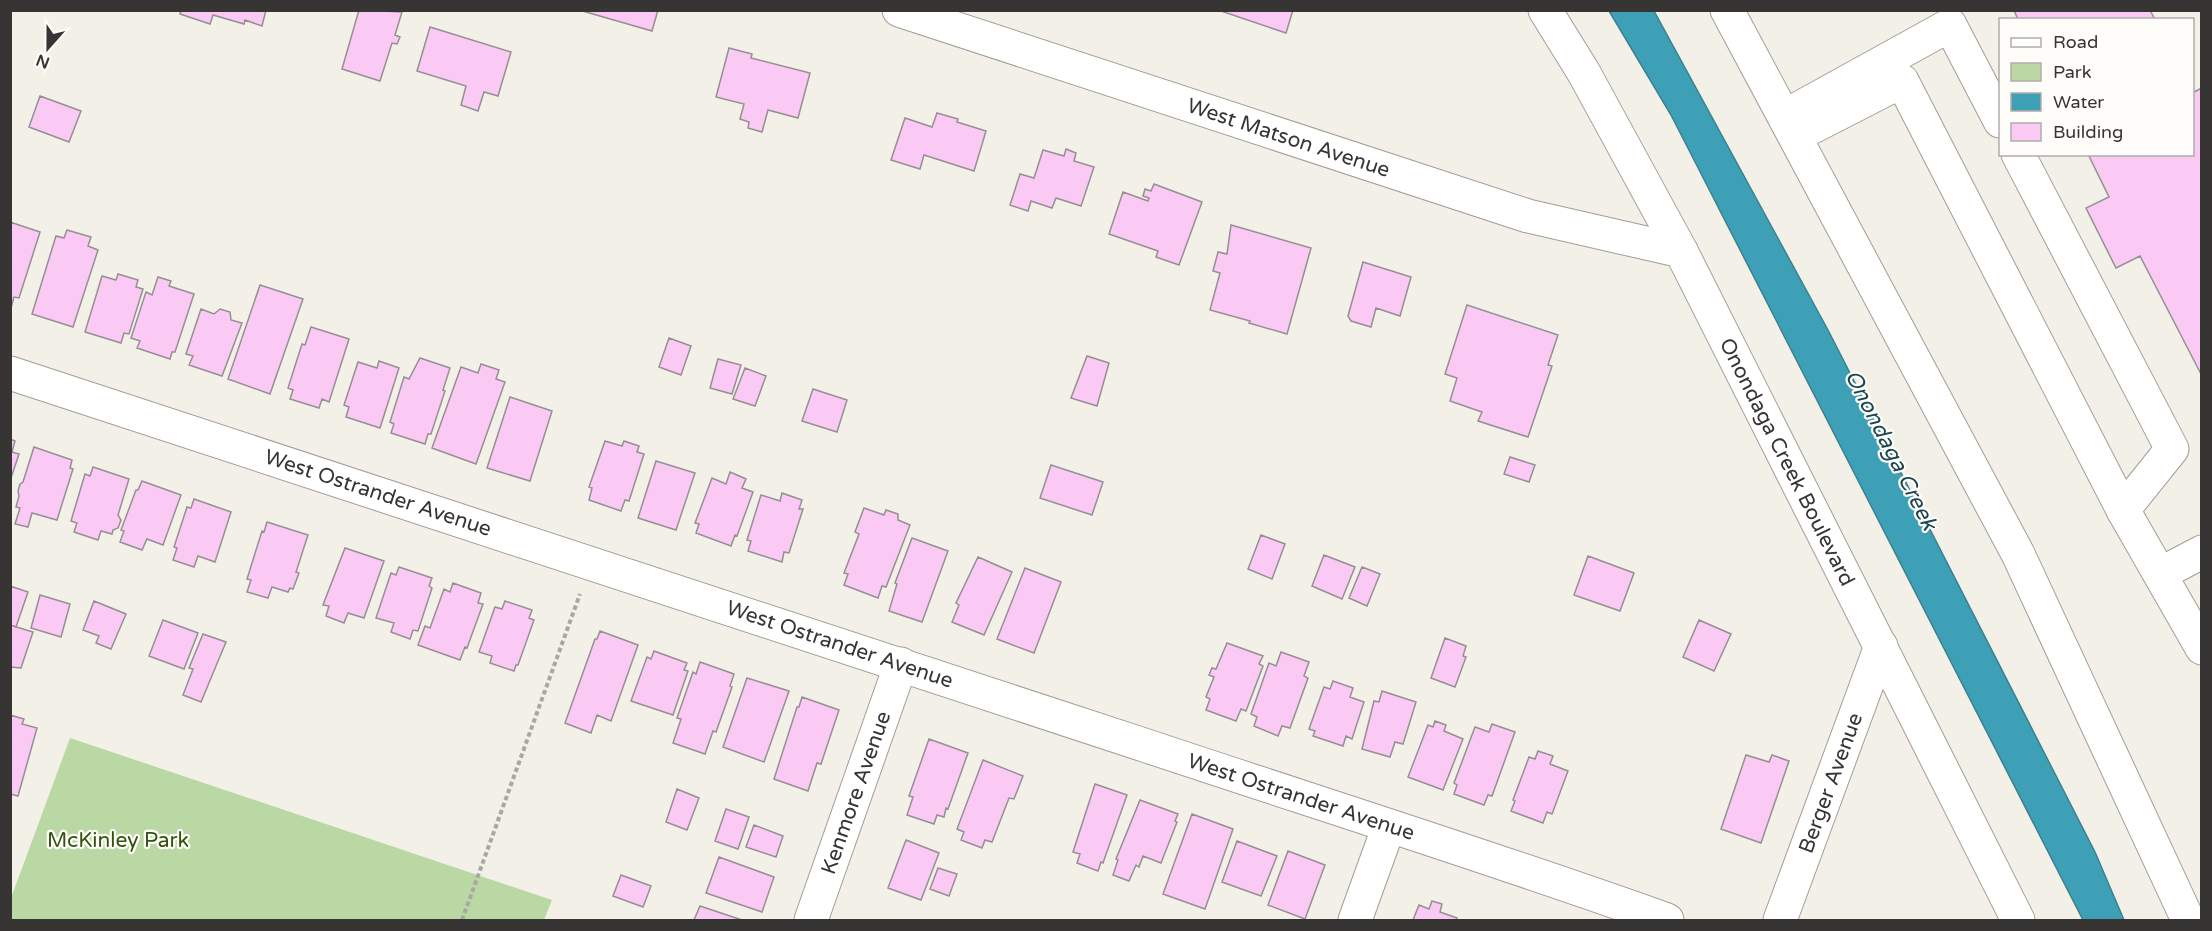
<svg xmlns="http://www.w3.org/2000/svg" width="2212" height="931" font-family="'Varela Round',sans-serif">
	<style>
		.green { fill: #bad8a3 }
		.water { fill: #3ea0b7; stroke: #3c808f; stroke-width: 1.5 }
		.building { fill: #fbcaf4; stroke: #958f94; stroke-width: 1.5 }
		.lines { fill: none; stroke-linecap: round; stroke-linejoin: round }
		.minor-casing { stroke: #a29e97; stroke-width: 35 }
		.path { stroke: #aaa7a2; stroke-width: 4; stroke-dasharray: 4.5 3; stroke-linecap: butt }
		.minor { stroke: #fff; stroke-width: 33 }
		.labels { text-anchor: middle; dominant-baseline: central; stroke-width: 4.5; stroke-linejoin: round; paint-order: stroke }
		.street-label { font-size: 21px; fill: #373533; stroke: #fffdfa }
		.park-label { font-size: 21px; fill: #33520e; stroke: #fffdfa }
		.water-label { font-size: 22px; font-style: italic; fill: #1b4650; stroke: #fffdfa }
	</style>
	<rect width="100%" height="100%" fill="#f3f0e8"/>
	<path class="green" d="M70,738L552,900L544,920H11V898Z"/>
	<path class="water" d="M1609,11H1654L1828,330L2095,852L2124,920H2083L1671,115Z"/>
	<path class="building" d="M181,10H266L262,26L245,20L244,24L213,15L210,24L180,14Z
		M359,10L402,12L395,35L400,37L397,44L392,43L380,81L342,69Z
		M579,10H658L652,31Z
		M1218,10H1293L1286,33Z
		M2014,10H2150L2155,20H2018Z
		M430,27L511,52L498,96L484,92L478,111L461,105L466,86L417,71Z
		M729,48L752,54L751,58L810,73L798,118L768,110L762,132L748,128L749,122L740,119L744,104L716,97Z
		M2202,88V376L2140,256L2116,268L2086,208L2109,197L2088,154H2192V93Z
		M40,96L81,111L69,142L29,127Z
		M937,113L958,119L957,122L986,131L974,171L924,155L920,169L891,160L905,118L932,127Z
		M1066,149L1076,153L1074,161L1094,167L1081,206L1056,198L1052,208L1031,201L1028,211L1010,205L1020,174L1034,178L1043,150L1064,156Z
		M1154,184L1202,202L1179,265L1156,257L1158,251L1109,234L1123,192L1148,201L1149,198L1143,196L1145,189L1151,191Z
		M10,222L40,232L19,298L14,297L11,308Z
		M1231,225L1311,248L1287,334L1249,323L1250,321L1210,310L1220,273L1213,271L1218,252L1227,254Z
		M67,230L91,237L88,246L98,250L73,327L32,314L56,236L64,238Z
		M1363,262L1411,277L1400,316L1376,308L1371,327L1351,321L1348,316Z
		M118,274L138,280L136,287L143,289L129,334L124,333L121,343L85,332L102,276L116,280Z
		M158,277L171,281L169,286L194,294L175,352H172L170,359L137,348L140,341L131,338L146,292L152,295Z
		M260,285L303,299L270,394L228,379Z
		M1467,305L1558,335L1548,365L1552,366L1528,437L1478,421L1482,412L1450,401L1457,378L1445,374Z
		M201,309L214,314L220,309L230,312L231,320L242,323L222,376L189,365L193,356L186,354Z
		M311,327L349,339L329,402L322,399L319,408L290,399L293,390L288,388L302,344L305,345Z
		M669,338L691,346L681,375L659,367Z
		M1087,356L1109,363L1097,406L1071,398Z
		M420,358L450,368L443,390L445,391L431,434H428L425,444L391,433L394,424L390,422L404,377L409,379Z
		M718,359L741,365L732,394L710,388Z
		M379,361L399,368L380,428L346,417L349,407L344,405L358,362L377,368Z
		M481,364L499,370L496,379L505,382L476,464L432,448L461,367L478,373Z
		M745,368L766,376L755,406L733,399Z
		M813,389L847,400L837,432L802,421Z
		M510,397L552,411L530,481L487,468Z
		M10,439L15,441L12,452L19,454L10,481Z
		M605,441L622,446L624,441L639,446L637,452L644,454L629,501L625,500L621,511L589,500L592,488L589,487Z
		M34,447L72,460L70,468L73,469L57,520L32,513L28,527L15,524L20,508L16,507L19,496L18,491L20,484L23,482Z
		M1510,457L1535,465L1529,482L1504,474Z
		M656,461L695,473L676,530L638,518Z
		M1051,465L1103,482L1092,515L1040,498Z
		M93,467L129,479L118,515L121,520L118,528L113,530L112,534L101,531L98,540L74,532L77,523L71,521L85,474L90,476Z
		M730,472L746,479L742,488L753,492L737,536L735,535L731,546L696,533L699,524L695,523L712,478L726,484Z
		M142,481L181,495L163,545L147,539L142,550L120,542L124,531L121,530L136,490H138Z
		M782,493L802,500L799,509H803L789,553L784,552L782,562L748,551L751,541L747,540L761,495L780,501Z
		M194,499L231,512L215,562L198,556L194,567L173,560L177,548L174,547L187,507L191,508Z
		M864,508L884,515L886,510L898,514V520L910,525L886,587L882,586L878,598L844,585L848,574L844,573L859,534L855,532Z
		M267,522L308,535L296,572L299,573L293,589L290,588L288,592L272,587L268,598L247,592L251,580L247,579L262,531L264,532Z
		M1261,535L1285,544L1272,579L1248,569Z
		M912,538L948,551L922,622L889,611L897,584L895,583Z
		M345,548L384,561L364,618L348,613L344,623L326,616L329,606L323,605Z
		M1324,555L1355,567L1342,599L1312,586Z
		M1588,556L1634,573L1620,611L1574,595Z
		M978,557L1012,572L984,635L952,622L959,605L956,603Z
		M399,567L432,578L429,586L432,588L418,631L413,630L410,639L391,632L394,623L376,618L391,573L396,575Z
		M1362,567L1380,574L1367,606L1349,598Z
		M1025,568L1061,582L1034,653L997,639Z
		M453,583L481,593L478,603L483,604L467,648L465,647L460,660L418,645L425,626L430,628L444,589L450,592Z
		M10,586L28,592L16,627L10,625Z
		M40,595L70,604L61,637L31,628Z
		M94,601L126,614L111,649L96,643L99,636L83,630Z
		M505,601L532,610L529,618L534,620L518,665H516L514,671L490,663L492,656L479,652L495,607L502,609Z
		M163,620L198,633L184,669L149,656Z
		M1699,620L1731,634L1714,671L1683,657Z
		M10,625L33,632L21,668L10,667Z
		M600,631L638,645L611,721L597,715L591,733L565,723L595,639H597Z
		M203,634L226,642L201,702L183,695L193,669L189,668Z
		M1445,638L1466,646L1463,656L1466,657L1455,687L1431,678Z
		M1227,643L1263,656L1259,664L1263,666L1246,711L1241,709L1236,721L1206,710L1210,699L1206,697L1214,677L1209,675L1212,668L1216,669Z
		M654,651L687,663L684,670L688,671L673,715L631,701L647,657L651,659Z
		M1281,652L1309,662L1304,676L1308,678L1290,728L1282,726L1278,736L1254,726L1257,717L1251,714L1269,663L1276,666Z
		M700,662L734,674L730,686L732,687L716,732L713,731L705,754L673,743L681,719L677,718L693,672L696,674Z
		M747,678L789,691L764,762L723,747Z
		M1333,681L1353,688L1350,697L1364,702L1352,739L1346,736L1343,746L1313,736L1315,731L1309,729L1324,687L1330,689Z
		M1382,691L1416,702L1403,744L1395,742L1390,757L1362,749L1374,701L1379,702Z
		M802,697L839,710L821,764L817,763L808,791L774,779L797,707H799Z
		M10,715L24,719L22,724L37,728L18,796L10,794Z
		M1435,721L1446,725L1444,731L1463,739L1443,790L1408,777L1428,725L1433,727Z
		M1492,724L1515,732L1492,796L1488,795L1484,805L1454,794L1457,785L1454,783L1475,727L1489,732Z
		M929,739L968,753L948,809L946,808L944,817L937,815L934,824L907,815L913,797L909,796Z
		M1538,751L1553,756L1550,764L1568,771L1552,814L1547,812L1543,823L1511,811L1515,801L1513,800L1529,757L1535,759Z
		M1746,755L1769,762L1772,755L1789,761L1761,843L1721,829Z
		M983,760L1023,776L1014,799L1009,798L992,842L985,840L982,848L961,840L964,832L957,829Z
		M1095,784L1127,795L1103,863L1101,862L1098,871L1077,863L1080,854L1073,852Z
		M677,789L699,798L687,830L666,822Z
		M1140,800L1178,814L1175,821L1177,822L1161,863L1143,856L1139,867L1136,865L1129,881L1113,875L1118,860L1116,859Z
		M726,809L749,817L738,849L715,841Z
		M1192,814L1233,829L1205,909L1163,894Z
		M754,825L783,836L776,857L746,847Z
		M906,840L939,853L921,900L888,888Z
		M1237,841L1277,856L1261,896L1222,882Z
		M1288,851L1325,865L1305,919L1268,905Z
		M719,857L774,877L762,912L706,893Z
		M938,868L957,874L949,896L930,889Z
		M621,875L651,886L643,907L613,896Z
		M1432,901L1442,904L1440,912L1457,918L1456,920H1413L1419,905L1429,909Z
		M700,906L742,920H694Z"/>
	<g class="lines">
		<g class="minor-casing">
			<g id="minor">
				<path id="s1" d="M899,10L1528,216L1681,251"/>
				<path id="s2" d="M1545,10L1584,73L1681,251L2018,920"/>
				<path d="M1727,10L2018,554L2188,920"/>
				<path d="M1785,116L1950,25L2000,121"/>
				<path d="M1795,136L1902,81L2123,510L2202,648"/>
				<path d="M2018,154L2172,449L2123,510"/>
				<path id="s3" d="M10,373C389,496 767,619 1144,745C1318,803 1494,858 1667,920"/>
				<path d="M2160,574L2202,552"/>
				<path id="s4" d="M811,920L901,664"/>
				<path d="M1355,920L1389,826"/>
				<path id="s5" d="M1780,920L1881,646"/>
			</g>
		</g>
		<path class="path" d="M462,920L580,594"/>
		<use href="#minor" class="minor"/>
	</g>
	<g class="labels">
		<g class="street-label">
			<text stroke="none"><textPath href="#s1" startOffset="410">West Matson Avenue</textPath></text>
			<text stroke="none"><textPath href="#s2" startOffset="513">Onondaga Creek Boulevard</textPath></text>
			<text stroke="none"><textPath href="#s3" startOffset="387">West Ostrander Avenue</textPath></text>
			<text stroke="none"><textPath href="#s3" startOffset="873">West Ostrander Avenue</textPath></text>
			<text stroke="none"><textPath href="#s5" startOffset="146">Berger Avenue</textPath></text>
			<text stroke="none"><textPath href="#s4" startOffset="135">Kenmore Avenue</textPath></text>
			<text stroke="none"><textPath href="#s3" startOffset="1359">West Ostrander Avenue</textPath></text>
		</g>
		<g class="park-label">
			<text x="118" y="840">McKinley Park</text>
		</g>
		<g class="water-label">
			<text transform="translate(1891 450) rotate(63)">Onondaga Creek</text>
		</g>
	</g>
	<rect width="2212" height="931" fill="none" stroke="#373533" stroke-width="24"/>
	<rect x="1999" y="18" width="195" height="138" fill="#fffdfa" stroke="#afadaa" stroke-width="1.5"/>
	<rect x="2011" y="38" width="30" height="9" fill="#ffffff" stroke="#afadaa" stroke-width="1.5"/>
	<text x="2053" y="48" font-size="18" fill="#373533">Road</text>
	<rect x="2011" y="63" width="30" height="18" fill="#bad8a3" stroke="#afadaa" stroke-width="1.5"/>
	<text x="2053" y="78" font-size="18" fill="#373533">Park</text>
	<rect x="2011" y="93" width="30" height="18" fill="#3ea0b7" stroke="#afadaa" stroke-width="1.5"/>
	<text x="2053" y="108" font-size="18" fill="#373533">Water</text>
	<rect x="2011" y="123" width="30" height="18" fill="#fbcaf4" stroke="#afadaa" stroke-width="1.5"/>
	<text x="2053" y="138" font-size="18" fill="#373533">Building</text>
	<g transform="translate(48 48) rotate(201)" stroke="#fffdfa" stroke-width="4.5" paint-order="stroke">
	<path d="M0-4.5L10 22L0 15L-10 22Z" fill="#373533"/>
	<text y="-9" font-size="16" font-weight="bold" text-anchor="middle" fill="#373533">N</text>
	</g>
</svg>
